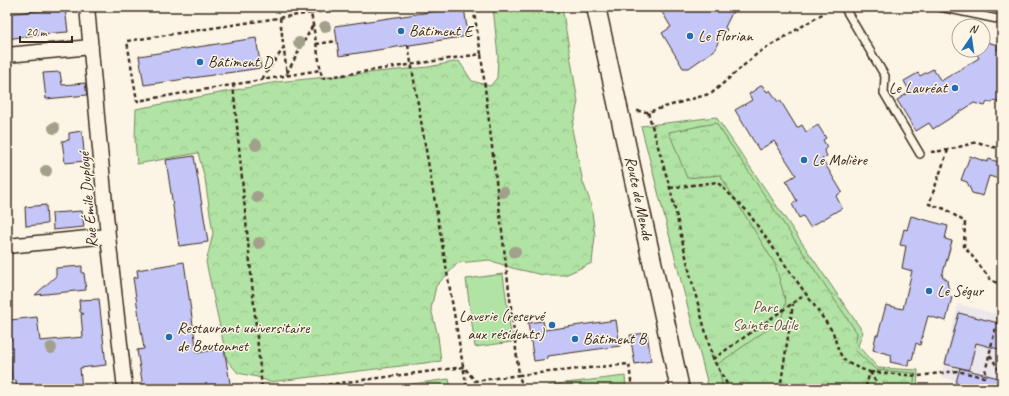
<svg xmlns="http://www.w3.org/2000/svg" width="1009" height="396" font-family="Caveat,sans-serif">
	<style>
		.built { fill: #ece7eb }
		.grass { fill: url(#grass-tufts); stroke: #768661 }
		.forest { fill: url(#forest-crowns); stroke: #768661 }
		.pitch { fill: #b1e3a4; stroke: #768661 }
		.building { fill: #c5c6f8; stroke: #3b2a1e }
		.lines { fill: none; stroke-linecap: round; stroke-linejoin: round }
		.service-casing { stroke: #3b2a1e; stroke-width: 10 }
		.minor-casing { stroke: #3b2a1e; stroke-width: 17 }
		.tertiary-casing { stroke: #3b2a1e; stroke-width: 21 }
		.path { stroke: #3b2a1e; stroke-width: 2.5; stroke-dasharray: 4 3; stroke-linecap: butt }
		.service { stroke: #fcf5e5; stroke-width: 7 }
		.minor { stroke: #fcf5e5; stroke-width: 14 }
		.tertiary { stroke: #fcf5e5; stroke-width: 18 }
		.tree { fill: #a29f8a }
		.poi-dot { fill: #1f6fb2; stroke: #fcf5e5; stroke-width: 1.5 }
		.labels { text-anchor: middle; dominant-baseline: central; stroke-width: 3; stroke-linejoin: round; paint-order: stroke }
		.poi-label { font-size: 16px; fill: #3b2a1e; stroke: #fcf5e5; text-anchor: start }
		.street-label { font-size: 16px; fill: #3b2a1e; stroke: #fcf5e5 }
		.park-label { font-size: 16px; fill: #585840; stroke: #fcf5e5 }
	</style>
	<defs>
		<pattern id="grass-tufts" width="24" height="20" patternUnits="userSpaceOnUse"><rect width="24" height="20" fill="#b1e3a4"/><path d="M3 7l-1-3M5 7V3M7 7l1-3M15 17l-1-3M17 17v-4M19 17l1-3" fill="none" stroke="#99c38d"/></pattern>
		<pattern id="forest-crowns" width="20" height="18" patternUnits="userSpaceOnUse"><rect width="20" height="18" fill="#b1e3a4"/><path d="M2 6a3 3 0 1 1 6 0M12 15a3 3 0 1 1 6 0" fill="none" stroke="#99c38d"/></pattern>
	</defs>
	<rect width="100%" height="100%" fill="#fcf5e5"/>
	<filter id="ink" filterUnits="userSpaceOnUse"><feTurbulence type="fractalNoise" baseFrequency=".025" numOctaves="2"/><feDisplacementMap in="SourceGraphic" scale="8" xChannelSelector="R" yChannelSelector="G"/><feConvolveMatrix kernelMatrix="1 2 1 2 8 2 1 2 1" color-interpolation-filters="sRGB"/></filter>
	<g filter="url(#ink)">
		<path class="built" d="M958,304L1002,315V389H987L941,377Z"/>
		<path class="grass" d="M716,117L863,332L858,346L878,368L918,370L917,389H709L641,126Z
			M625,376L626,389H549V385Z
			M449,379L451,389H375Z"/>
		<path class="forest" d="M493,7H562L578,102L572,129L583,182L591,204L595,236L592,263L565,275H543L512,268L489,260L458,263L436,286L431,309L438,336L441,361L270,382L257,377L238,373L227,360L206,262L213,234L205,179L198,153L137,164L135,139L136,109L277,82L428,67L459,61L472,81L490,86L497,78L498,57Z
			M716,123L857,333L855,350L876,370L915,373L913,389H723L718,364L781,320L786,302L775,264L720,175L687,178L669,132Z"/>
		<path class="pitch" d="M503,274L512,342L475,347L466,279Z"/>
		<path class="building" d="M464,7L468,36L339,56L335,26Z
			M659,7H735L725,27L727,30L720,34L716,49L689,68H683L662,33L671,27Z
			M65,8L68,32L41,34L7,39V14Z
			M256,38L261,68L144,85L139,56Z
			M987,42L998,45L997,50H1002V103L993,101L992,103L987,102L985,106L974,103L933,129L929,123L916,131L897,100L910,92L904,81L918,73L920,76L933,69L941,81L979,58L974,50H983V45Z
			M60,72L62,85L85,83L87,95L46,99L43,73Z
			M762,85L767,92L770,90L778,102L780,100L797,128L802,125L806,132L818,125L826,138L823,140L827,147L824,150L827,156L822,159L842,192L836,196L842,208L810,227L803,216L799,218L792,204L797,201L786,181L796,175L774,141L759,150L735,110L752,100L749,94Z
			M82,131L85,161L65,163L62,141L69,140V133Z
			M194,156L208,242L179,246L166,160Z
			M970,156L987,162L989,159L1002,163V180L989,176L983,196L972,193L967,182L961,180Z
			M46,205L47,224L26,226L25,207Z
			M82,211L84,227L53,230L52,213Z
			M911,216L948,226L945,239L952,241L942,276L947,280L948,287L950,289L949,296L952,297L946,321L928,316L920,345L916,343L912,360L909,359L908,366L890,362L892,355L873,350L876,335H878L886,305L903,309L912,271L902,268L906,246L900,245L904,229L907,230Z
			M184,262L197,353L224,348L231,389H150L149,386L143,387L137,350L144,349L133,278L138,277L137,270Z
			M82,266V273H84L86,290L35,295L56,276V268Z
			M99,299L106,365L80,368L82,389H17L16,380L12,381L9,341H11L10,320L37,317L40,341L83,337L81,314H84L80,312L79,300Z
			M959,313L1002,324V350L976,343L969,370L945,364Z
			M616,320L620,346L548,356V359L534,361L528,323L543,321L545,330Z
			M647,333L651,361L635,364L630,335Z
			M960,368L1002,379V389H954Z"/>
		<g class="lines">
			<g class="service-casing">
				<path id="service" d="M844,7L885,76L884,93L920,154
					M940,7L1002,20"/>
			</g>
			<g class="minor-casing">
				<path id="minor" d="M87,7L108,236L125,389
					M7,55L91,47
					M7,246L108,236"/>
			</g>
			<g class="tertiary-casing">
				<path id="tertiary" d="M596,7L680,389"/>
			</g>
			<path class="path" d="M357,7L311,13L322,78L481,54L473,7
				M311,13L127,41L137,101L320,70
				M280,18L287,75
				M316,44L337,41
				M408,45L467,389
				M287,73L313,25
				M262,79L283,49
				M233,84L262,389
				M637,111L648,112L712,93L758,53L824,13
				M648,112L670,188L691,278L713,359L730,389
				M948,150L929,204L945,209L965,222L964,246L991,280L997,283L1002,292
				M931,152L948,150L977,142L993,147L1000,148L1002,146
				M670,188L717,182L747,211L833,332C841,360 841,362 870,372L865,389
				M990,355L1002,375
				M713,359L806,294
				M870,372L918,376L957,371L984,377L1002,300
				M870,372L880,389
				M293,389L464,367L475,381L519,375L481,54
				M523,389L519,375L629,364L632,389
				M780,389L793,304"/>
			<use href="#service" class="service"/>
			<use href="#minor" class="minor"/>
			<use href="#tertiary" class="tertiary"/>
		</g>
		<g class="tree">
			<circle cx="325" cy="27" r="6"/>
			<circle cx="299" cy="43" r="6"/>
			<circle cx="54" cy="128" r="6"/>
			<circle cx="256" cy="145" r="6"/>
			<circle cx="46" cy="171" r="6"/>
			<circle cx="503" cy="192" r="6"/>
			<circle cx="257" cy="197" r="6"/>
			<circle cx="259" cy="243" r="6"/>
			<circle cx="515" cy="252" r="6"/>
			<circle cx="51" cy="348" r="6"/>
		</g>
	</g>
	<g class="poi-dot">
		<circle cx="401" cy="31" r="4"/>
		<circle cx="690" cy="36" r="4"/>
		<circle cx="200" cy="62" r="4"/>
		<circle cx="955" cy="88" r="4"/>
		<circle cx="804" cy="160" r="4"/>
		<circle cx="929" cy="291" r="4"/>
		<circle cx="552" cy="325" r="4"/>
		<circle cx="169" cy="337" r="4"/>
		<circle cx="575" cy="339" r="4"/>
	</g>
	<g class="labels">
		<g class="poi-label">
			<text x="409" y="31">Bâtiment E</text>
			<text x="698" y="36">Le Florian</text>
			<text x="208" y="62">Bâtiment D</text>
			<text x="947" y="88" text-anchor="end">Le Lauréat</text>
			<text x="812" y="160">Le Molière</text>
			<text x="937" y="291">Le Ségur</text>
			<text x="544" y="316" text-anchor="end">Laverie (reservé<tspan x="544" dy="18">aux résidents)</tspan></text>
			<text x="177" y="328">Restaurant universitaire<tspan x="177" dy="18">de Boutonnet</tspan></text>
			<text x="583" y="339">Bâtiment B</text>
		</g>
		<g class="street-label">
			<text transform="translate(639 198) rotate(78)">Route de Mende</text>
			<text transform="translate(88 200) rotate(-95)">Rue Émile Duployé</text>
		</g>
		<g class="park-label">
			<text x="765" y="307">Parc<tspan x="765" dy="18">Sainte-Odile</tspan></text>
		</g>
	</g>
	<rect width="1009" height="396" fill="none" stroke="#fcf5e5" stroke-width="24"/>
	<rect x="12" y="12" width="985" height="372" fill="none" stroke="#3b2a1e" stroke-width="1.5" filter="url(#ink)"/>
	<g transform="translate(971 38) rotate(13)"><circle r="19" fill="#fcf5e5" stroke="#afa495"/>
	<path d="M0-3L7 15L0 10L-7 15Z" fill="#1f6fb2"/>
	<text y="-6" font-size="11" font-weight="bold" text-anchor="middle" fill="#3b2a1e">N</text>
	</g>
	<path d="M20 36v6h52v-6" fill="none" stroke="#3b2a1e" stroke-width="2"/>
	<text x="26" y="36" font-size="12" fill="#3b2a1e" stroke="#fcf5e5" stroke-width="3" paint-order="stroke">20 m</text>
</svg>
